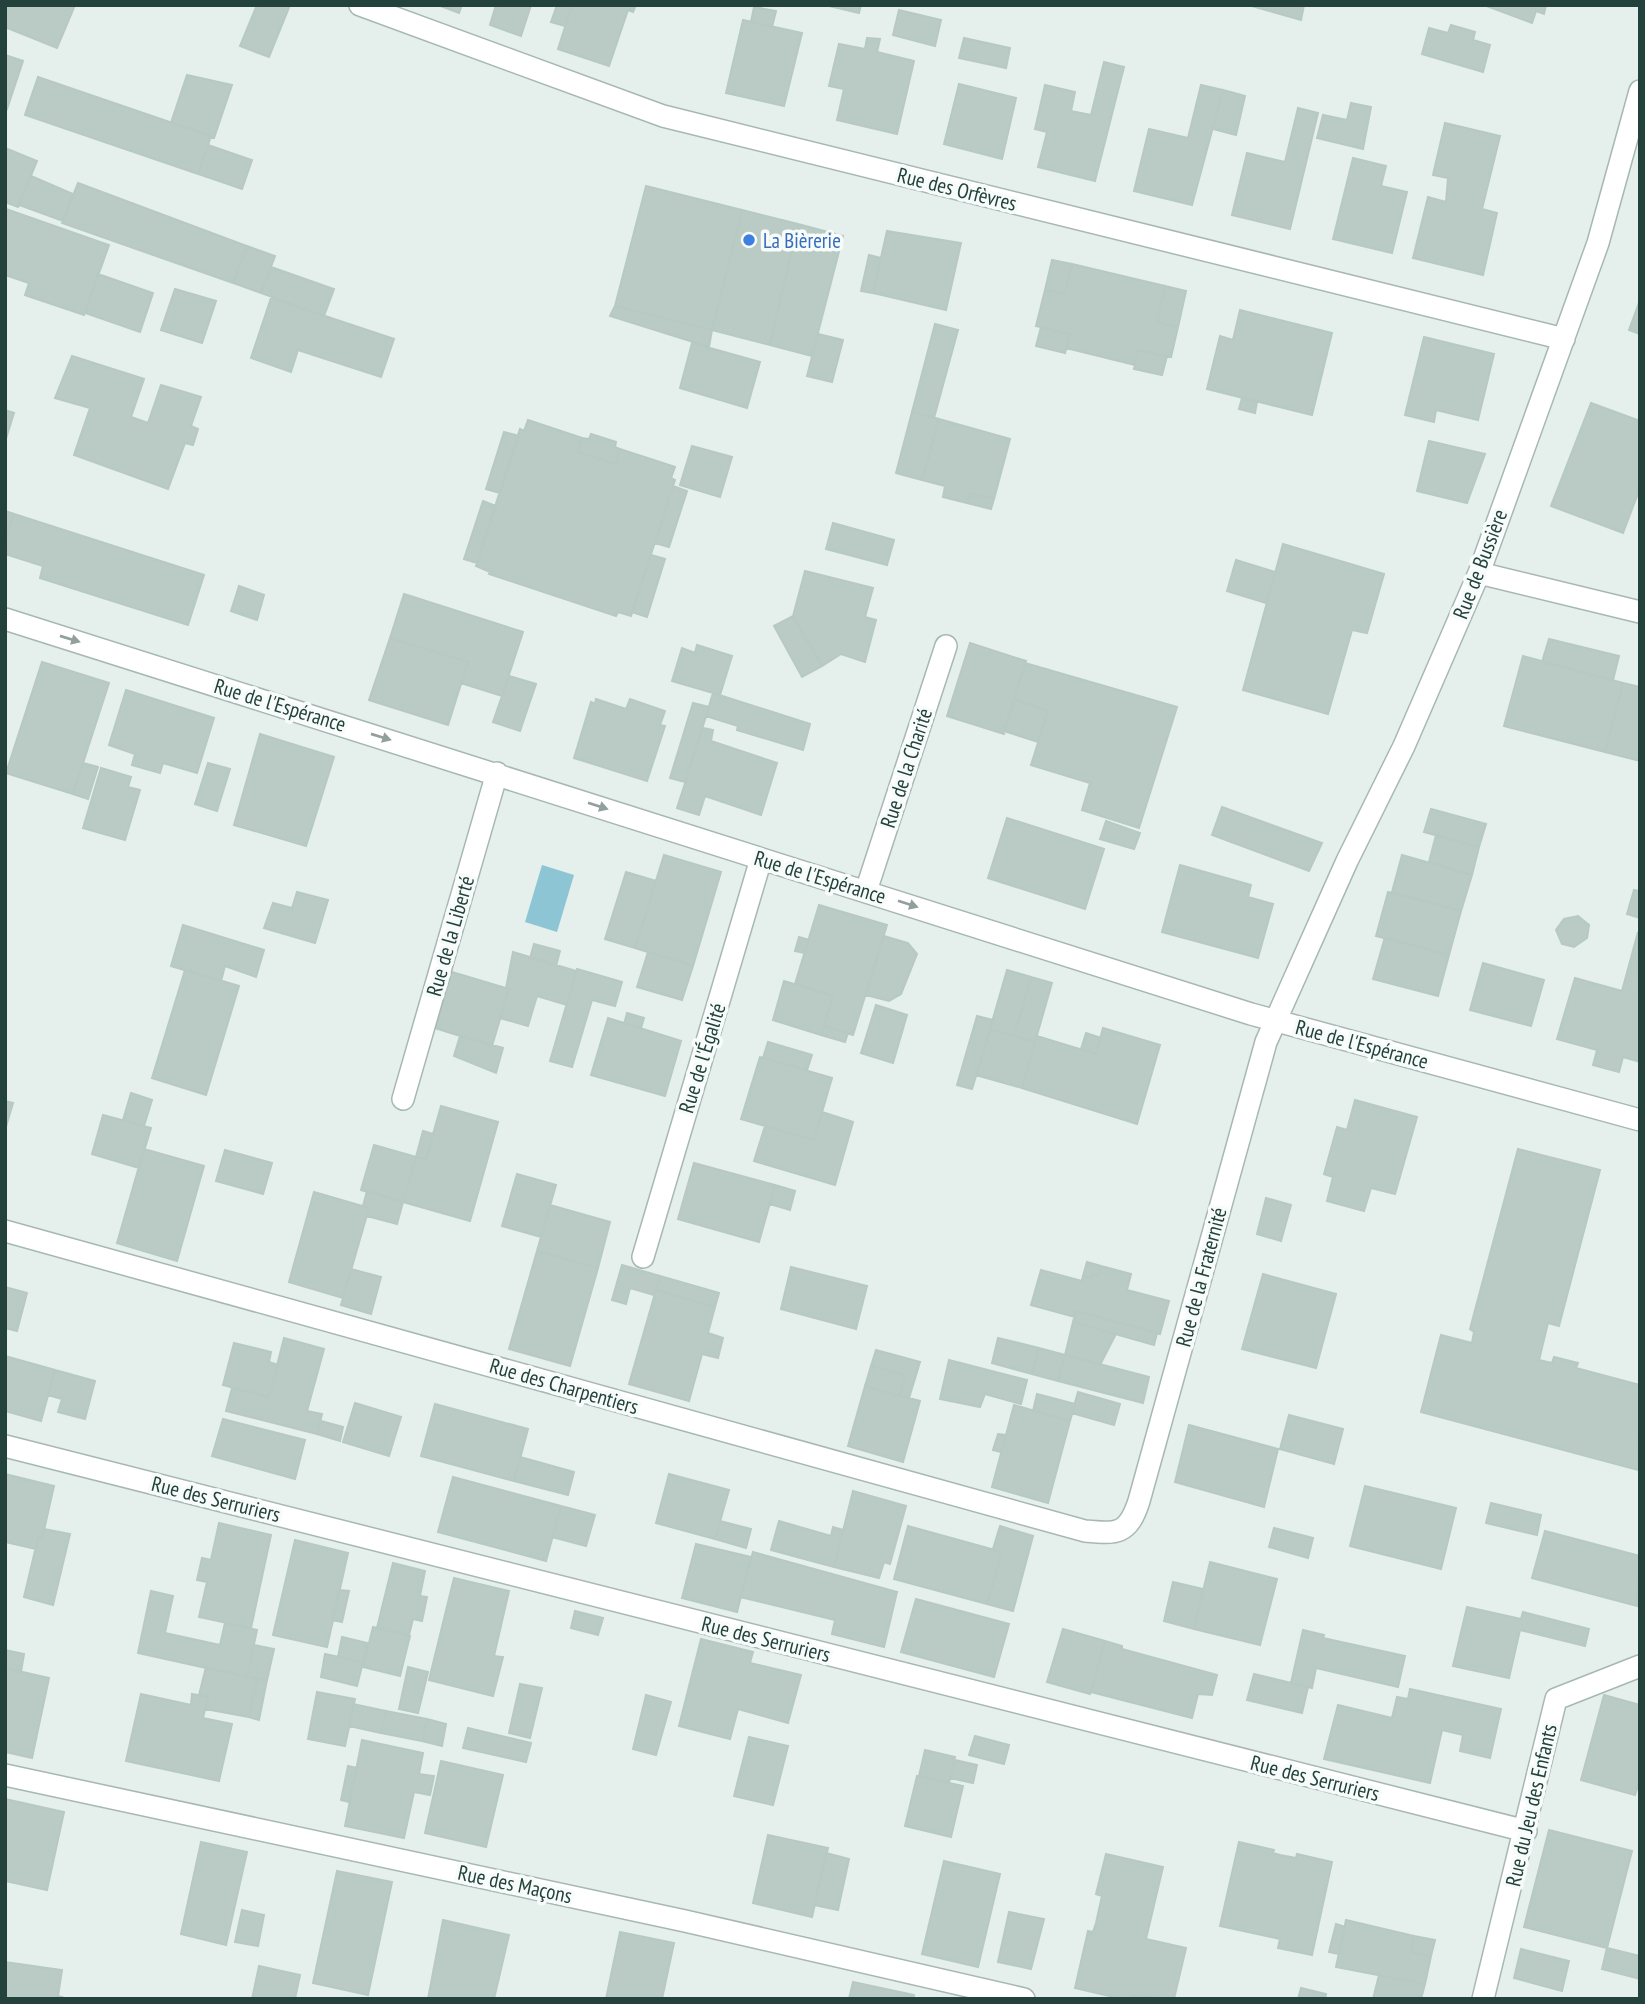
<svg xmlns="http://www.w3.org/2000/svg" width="1645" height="2004" font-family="'PT Sans Narrow',sans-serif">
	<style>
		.water { fill: #8dc5d5 }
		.building { fill: #bacac4; stroke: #b7c9c3; stroke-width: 2 }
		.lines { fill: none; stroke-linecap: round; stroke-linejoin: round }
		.minor-casing { stroke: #a7b8b3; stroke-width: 24 }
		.minor { stroke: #fff; stroke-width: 21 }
		.oneway { fill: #91a09e }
		.shop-dot { fill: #3f7fe0; stroke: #f7fbf9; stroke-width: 2.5 }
		.labels { text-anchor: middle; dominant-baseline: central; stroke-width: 7; stroke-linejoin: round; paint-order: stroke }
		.street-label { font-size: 21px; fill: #23423c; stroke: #f7fbf9 }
		.shop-label { font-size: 21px; fill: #366cbe; stroke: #f7fbf9; text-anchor: start }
	</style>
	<rect width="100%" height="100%" fill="#e5efeb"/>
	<path class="water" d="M542,865L574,875L557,932L525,922Z"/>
	<path class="building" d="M5,5H75L57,48L5,27Z
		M257,5H290L269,57L240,46Z
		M438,5H462L459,13Z
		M496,5H531L521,36L490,25Z
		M557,5H572L565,26L551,22Z
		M572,5H636L633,12L628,10L609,66L558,49Z
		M825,5H861L859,13Z
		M1248,5H1304L1301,20Z
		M1484,5H1546L1544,14L1536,11L1532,23Z
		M754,7L776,11L772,27L751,22Z
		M899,10L941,20L935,46L893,35Z
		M743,20L802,33L784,106L726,93Z
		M1451,25L1475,32L1473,40L1490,45L1483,72L1422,54L1429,28L1448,33Z
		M867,38L880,39L877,52L914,61L897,134L837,120L844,89L829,86L839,44L865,49Z
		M964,38L1010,48L1006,68L959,58Z
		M5,55L23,61L7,109L5,108Z
		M1104,62L1124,67L1095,181L1038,167L1047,132L1035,129L1045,85L1075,92L1071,111L1091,115Z
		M187,75L232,85L214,138L171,123Z
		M38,77L211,136L198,174L25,115Z
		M959,84L1016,98L1002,159L944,144Z
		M1201,85L1223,90L1192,205L1134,191L1149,129L1188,138Z
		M1223,90L1245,96L1236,135L1213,129Z
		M1351,103L1371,107L1363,149L1317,138L1323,115L1347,120Z
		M1298,108L1318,113L1290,229L1232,215L1247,153L1285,162Z
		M1445,123L1500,136L1482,209L1497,213L1483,275L1413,258L1428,197L1446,202L1448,178L1433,175Z
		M208,145L252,160L242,189L198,174Z
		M5,148L37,161L18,207L5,202Z
		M1353,158L1386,166L1381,186L1407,192L1392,253L1333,239Z
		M31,176L73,194L63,221L19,205Z
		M78,183L247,246L233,283L62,223Z
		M646,186L742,210L712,330L615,306Z
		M6,209L109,245L84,315L25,295L29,283L5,275Z
		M742,210L798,224L770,345L712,330Z
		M798,224L843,236L812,356L770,345Z
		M887,231L961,243L946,310L873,293Z
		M247,246L275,256L261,293L233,283Z
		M869,255L881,258L873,293L861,291Z
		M1052,260L1072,264L1065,294L1045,290Z
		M1072,264L1165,286L1157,322L1178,327L1171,357L1138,350L1135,365L1066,348L1070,334L1036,326L1045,290L1065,294Z
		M271,267L334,289L324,316L261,293Z
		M98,274L153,293L140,332L85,313Z
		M1165,286L1186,291L1178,327L1157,322Z
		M175,289L216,301L202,343L161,330Z
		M271,298L394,339L381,377L298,350L291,372L251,358Z
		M1640,300V334L1629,330Z
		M615,306L712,330L709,347L610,316Z
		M1240,310L1332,333L1312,415L1207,389L1220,336L1233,340Z
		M935,324L958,330L934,418L912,412Z
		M1041,327L1070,334L1065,353L1036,346Z
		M818,334L843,340L832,382L807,376Z
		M1424,337L1494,354L1478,420L1436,410L1434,422L1405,415Z
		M692,343L760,362L747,408L680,388Z
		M1138,350L1167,356L1162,375L1134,369Z
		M72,356L144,379L131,417L148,423L161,385L201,397L191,426L198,429L193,445L185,443L168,489L74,455L90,408L55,398Z
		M1242,398L1257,402L1255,413L1239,409Z
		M1591,403L1640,421V488L1623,533L1551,506Z
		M5,410L14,413L5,442Z
		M912,412L939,419L922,480L896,473Z
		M939,419L1010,439L994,499L970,493L967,503L943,497L945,486L922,480Z
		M528,420L582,438L578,452L616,464L620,449L675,467L671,478L675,480L631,616L618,612L616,616L489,574L490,572L476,566L520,429L524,431Z
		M504,432L519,436L500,493L486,489Z
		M591,434L616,442L615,447L620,449L616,464L578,452L582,438L589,439Z
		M1429,441L1485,454L1467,503L1417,491Z
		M692,446L732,457L720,497L680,485Z
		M673,486L687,491L669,547L655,543Z
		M970,493L994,499L991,509L967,503Z
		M483,501L496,506L477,563L464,559Z
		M5,511L14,514L5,542Z
		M14,514L204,575L188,625L40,578L43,566L5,554V542Z
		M833,523L894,540L887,565L826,549Z
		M1283,544L1384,574L1367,633L1352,630L1328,714L1243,690Z
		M651,555L665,559L647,617L632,612Z
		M1236,560L1275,572L1266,603L1227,591Z
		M805,571L873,588L865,617L876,620L865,662L841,654L822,666L793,616Z
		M239,586L264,595L257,620L231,611Z
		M404,594L523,632L502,696L461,683L468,662L390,638Z
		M793,616L822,666L802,677L774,626Z
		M390,638L468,662L448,725L369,700Z
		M1549,639L1619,656L1613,680L1542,662Z
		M970,643L1026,661L1004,734L947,716Z
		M697,645L732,656L720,695L672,681L682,648L695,653Z
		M1523,656L1623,683L1605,752L1504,726Z
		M42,662L109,683L73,794L6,773Z
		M1025,663L1177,707L1139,828L1082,810L1090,783L1031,765L1048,711L1014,699Z
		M509,676L536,684L520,731L493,722Z
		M1623,683L1640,687V761L1605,752Z
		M126,690L214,718L197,773L163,763L160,773L132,765L135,754L109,745Z
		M713,693L810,724L803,750L737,730L738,726L706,716Z
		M596,699L626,709L630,699L665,711L660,725L665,726L647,781L574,758L591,702L595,704Z
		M1014,699L1048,711L1038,742L1004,731Z
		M693,703L709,707L685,782L670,778Z
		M703,728L713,730L711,741L777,763L761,815L705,796L699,815L677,808Z
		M260,734L334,757L306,846L234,825Z
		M83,763L98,767L88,799L73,794Z
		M208,763L230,769L217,811L195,804Z
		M101,768L131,777L128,787L140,790L125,840L83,828Z
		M1222,807L1322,843L1309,871L1212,835Z
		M1431,809L1486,824L1479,847L1424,832Z
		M1007,818L1104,849L1085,909L988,878Z
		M1106,821L1140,833L1134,849L1100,839Z
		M1436,835L1479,847L1472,875L1429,862Z
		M664,855L721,872L693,966L635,948Z
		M1402,855L1472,875L1461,911L1392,892Z
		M1180,865L1251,885L1248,897L1273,904L1258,958L1162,932Z
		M626,872L656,881L635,948L605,939Z
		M1634,890L1640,891V918L1627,914Z
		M297,892L328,900L315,943L264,928L273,903L292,908Z
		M1388,892L1461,911L1449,955L1376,936Z
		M819,905L887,925L853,1035L824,1026L833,996L795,984Z
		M1578,916L1589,925L1587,938L1574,947L1562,944L1556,930L1564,919Z
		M183,925L264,950L256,977L225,966L221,981L171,966Z
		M1638,932L1640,1062L1623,1057L1619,1072L1593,1065L1597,1050L1557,1039L1575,978L1622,991Z
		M884,936L908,943L917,954L901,994L889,1001L866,995Z
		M799,937L809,940L805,953L795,951Z
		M1385,937L1449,955L1438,996L1373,979Z
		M534,944L560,951L556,966L530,958Z
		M513,952L576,971L567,1005L537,996L528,1026L500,1018L509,989L506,988Z
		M648,952L693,966L682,1000L637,987Z
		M1483,963L1544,980L1531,1026L1470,1010Z
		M577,969L622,982L615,1006L592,1000L572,1067L550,1061Z
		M185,970L239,986L206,1095L152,1078Z
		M1007,970L1031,977L1014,1036L990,1029Z
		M452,972L509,989L492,1046L435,1028Z
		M1031,977L1052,983L1035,1042L1014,1036Z
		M784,981L833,996L821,1035L773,1020Z
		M876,1005L907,1015L893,1063L861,1053Z
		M627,1013L644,1018L641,1028L624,1024Z
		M977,1016L993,1020L972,1089L957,1085Z
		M608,1018L681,1041L665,1096L591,1075Z
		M824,1026L848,1033L845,1042L821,1035Z
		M1103,1028L1160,1045L1137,1124L1022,1088L1037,1036L1096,1054Z
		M990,1029L1035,1042L1022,1088L976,1075Z
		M1086,1033L1101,1038L1096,1054L1081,1049Z
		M460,1036L503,1048L496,1073L454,1056Z
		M768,1042L812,1055L807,1070L763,1058Z
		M760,1057L832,1078L814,1140L741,1119Z
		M131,1093L152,1100L144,1126L123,1120Z
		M1355,1100L1417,1117L1395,1194L1371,1188L1364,1211L1327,1201L1333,1177L1324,1174L1337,1127L1347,1130Z
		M5,1101L13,1103L5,1130Z
		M441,1106L498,1122L470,1221L403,1202L416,1157L426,1159Z
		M822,1112L853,1122L835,1185L754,1161L765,1126L814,1140Z
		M103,1115L151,1128L139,1168L92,1154Z
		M423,1131L433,1134L426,1159L416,1157Z
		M374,1145L416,1157L403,1202L361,1190Z
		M144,1149L204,1166L177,1261L117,1243Z
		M1518,1149L1600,1170L1559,1326L1548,1323L1539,1360L1552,1363L1554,1357L1578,1363L1576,1368L1640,1385L1638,1470L1421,1412L1441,1335L1472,1343L1474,1332L1470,1329Z
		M225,1150L272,1163L263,1194L216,1181Z
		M694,1163L775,1185L759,1242L678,1219Z
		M517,1174L556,1185L541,1237L502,1226Z
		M775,1185L795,1191L790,1210L770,1204Z
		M367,1191L403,1202L397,1224L367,1216L369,1208L363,1206Z
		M314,1192L369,1208L343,1298L289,1282Z
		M1266,1198L1291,1205L1281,1241L1257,1234Z
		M550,1205L610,1222L598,1268L537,1251Z
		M537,1251L598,1268L570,1366L509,1349Z
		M1087,1262L1101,1266L1098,1276L1093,1274L1092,1278L1083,1276Z
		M622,1265L660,1276L654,1295L630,1288L626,1304L612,1300Z
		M1101,1266L1131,1274L1127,1290L1169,1301L1160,1334L1076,1311L1075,1317L1031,1305L1041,1270L1082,1281L1083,1276L1092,1278L1093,1274L1098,1276Z
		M791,1267L867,1286L856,1329L781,1309Z
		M351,1269L381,1277L371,1314L341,1305Z
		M1263,1274L1336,1294L1316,1368L1242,1349Z
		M660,1276L719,1293L715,1307L656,1290Z
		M5,1287L27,1293L17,1331L5,1328Z
		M656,1290L715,1307L708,1333L723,1338L718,1358L702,1354L689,1401L629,1384Z
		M1076,1311L1157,1333L1154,1345L1073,1322Z
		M1073,1322L1116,1334L1100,1365L1065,1355Z
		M284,1338L324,1349L307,1411L322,1414L317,1434L226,1411L232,1388L269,1397Z
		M998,1338L1039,1348L1032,1374L992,1363Z
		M234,1343L271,1352L269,1362L278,1365L269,1397L223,1385Z
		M1039,1348L1065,1355L1058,1381L1032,1374Z
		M876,1350L920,1362L909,1398L900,1396L905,1375L871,1366Z
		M1065,1355L1149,1377L1143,1403L1058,1381Z
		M5,1356L55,1370L41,1421L5,1411Z
		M949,1360L1027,1380L1021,1404L985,1394L980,1407L940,1399Z
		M871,1366L905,1375L900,1396L865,1386Z
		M55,1370L95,1381L85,1419L58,1412L62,1399L48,1395Z
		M865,1386L920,1401L903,1462L848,1446Z
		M1078,1392L1120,1404L1114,1425L1072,1413Z
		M1037,1394L1075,1404L1070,1421L1033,1411Z
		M355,1403L401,1417L389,1456L343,1442Z
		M435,1404L528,1429L514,1481L421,1456Z
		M1014,1405L1070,1421L1048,1503L992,1487Z
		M1289,1415L1343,1429L1334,1464L1280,1449Z
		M223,1419L305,1440L295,1479L212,1456Z
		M321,1421L343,1427L340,1441L317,1434Z
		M1189,1425L1278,1449L1264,1507L1175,1482Z
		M998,1434L1006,1435L1001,1452L993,1450Z
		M520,1457L574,1472L568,1495L514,1481Z
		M5,1474L54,1486L42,1539L38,1538L36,1549L5,1542Z
		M669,1474L729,1490L715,1539L656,1523Z
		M453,1477L561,1506L546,1561L438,1532Z
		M1365,1486L1456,1508L1441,1569L1350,1546Z
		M853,1491L906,1506L890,1564L884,1562L879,1578L834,1567Z
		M1491,1503L1541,1515L1537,1535L1486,1523Z
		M561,1506L595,1515L586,1546L552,1537Z
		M720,1521L751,1529L746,1548L715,1539Z
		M779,1521L831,1536L833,1527L843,1530L834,1567L771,1550Z
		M219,1523L271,1535L251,1628L199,1617L207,1582L197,1580L202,1558L211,1560Z
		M908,1526L1002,1552L987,1604L894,1579Z
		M1000,1526L1033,1536L1013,1611L987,1604L1002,1552L993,1549Z
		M1274,1528L1313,1538L1308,1558L1269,1547Z
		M44,1529L70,1534L53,1605L24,1597L38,1538L42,1539Z
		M1545,1531L1640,1556L1637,1606L1532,1578Z
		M295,1540L348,1553L327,1647L273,1635Z
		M696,1544L751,1557L737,1612L682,1598Z
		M753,1552L897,1592L884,1647L832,1634L835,1620L740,1597Z
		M1210,1562L1277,1579L1260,1645L1194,1629Z
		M393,1563L425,1571L420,1596L427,1597L422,1621L413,1619L409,1635L377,1628Z
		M454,1578L509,1591L494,1656L503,1657L493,1696L429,1680Z
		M1173,1582L1203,1589L1194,1629L1164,1621Z
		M339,1590L349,1591L342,1622L332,1620Z
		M151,1591L173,1596L165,1633L220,1645L225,1623L257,1630L247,1677L138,1653Z
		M916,1599L1009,1624L994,1677L901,1652Z
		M1467,1607L1521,1619L1523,1612L1589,1629L1585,1646L1520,1630L1509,1678L1453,1666Z
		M575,1611L603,1618L598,1635L571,1628Z
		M373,1627L410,1636L400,1676L363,1667Z
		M1063,1629L1105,1641L1090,1694L1047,1682Z
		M1303,1630L1324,1635L1323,1638L1405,1656L1398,1687L1316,1668L1312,1688L1291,1683Z
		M342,1637L367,1643L363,1662L338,1657Z
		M701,1639L753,1652L750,1663L801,1675L788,1723L738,1709L730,1739L679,1726Z
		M1105,1641L1122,1646V1649L1217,1675L1212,1695L1198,1694L1192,1718L1091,1692Z
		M254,1645L274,1649L267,1680L247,1677Z
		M5,1650L24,1654L21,1672L5,1668Z
		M325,1654L363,1662L357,1686L321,1677Z
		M206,1667L257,1679L249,1717L205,1709L208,1697L199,1695Z
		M408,1667L428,1672L418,1713L399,1709Z
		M5,1668L49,1678L32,1758L5,1752Z
		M1254,1674L1308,1687L1302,1713L1247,1700Z
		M257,1679L267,1680L259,1720L249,1717Z
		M520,1684L542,1688L530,1738L509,1733Z
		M1410,1689L1501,1709L1490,1758L1460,1751L1463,1735L1442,1730L1430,1783L1324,1759L1338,1705L1392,1718L1397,1697L1408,1699Z
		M317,1692L355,1699L345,1746L308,1739Z
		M141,1694L191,1705L192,1694L208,1697L203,1718L232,1724L219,1781L126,1761Z
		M646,1695L671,1702L656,1755L633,1749Z
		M1604,1695L1640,1705V1780L1635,1795L1581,1780Z
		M353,1704L386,1711L381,1733L349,1726Z
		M386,1711L427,1719L422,1741L381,1733Z
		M427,1719L446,1724L442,1746L422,1741Z
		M468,1728L531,1743L526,1762L463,1748Z
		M975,1736L1009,1745L1004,1764L969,1755Z
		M749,1737L788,1746L773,1805L734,1796Z
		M362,1740L423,1753L419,1774L434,1776L430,1795L414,1792L404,1838L345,1826Z
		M925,1750L955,1757L949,1783L919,1776Z
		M955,1760L977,1765L973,1783L950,1778Z
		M441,1761L503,1775L486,1847L425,1833Z
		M348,1766L357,1768L349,1802L341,1800Z
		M917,1776L963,1786L951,1837L905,1826Z
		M5,1799L64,1812L47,1890L5,1881Z
		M1549,1830L1632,1851L1607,1948L1524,1927Z
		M768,1835L828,1848L812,1917L753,1903Z
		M201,1842L247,1852L226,1945L181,1934Z
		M1239,1842L1274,1850L1273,1853L1280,1855L1296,1858L1297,1854L1332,1862L1312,1955L1278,1948L1280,1939L1220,1926Z
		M826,1853L849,1859L838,1910L814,1905Z
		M1106,1854L1163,1867L1146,1939L1186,1948L1174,1999L1133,1996V1999H1122L1075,1988L1088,1931L1093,1932L1096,1923L1102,1896L1096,1894Z
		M944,1861L1000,1874L978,1967L922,1954Z
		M337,1871L392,1882L368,1995L313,1983Z
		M242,1910L264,1915L258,1946L235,1942Z
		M1009,1912L1044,1919L1031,1969L998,1962Z
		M443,1920L509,1935L494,1999H428Z
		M1346,1920L1414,1936L1411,1952L1431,1956L1425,1984L1336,1967Z
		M1336,1924L1345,1927L1339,1954L1329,1952Z
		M620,1932L674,1943L662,1999H606Z
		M1414,1936L1435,1940L1431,1956L1411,1952Z
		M1607,1948L1640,1956V1979L1602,1969Z
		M1521,1949L1569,1961L1562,1991L1514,1978Z
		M5,1962L62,1970L58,1996L68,1999H5Z
		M259,1966L300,1975L295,1999H252Z
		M1379,1975L1425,1984L1421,1999H1373Z
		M853,1982L914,1995L913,1999H849Z
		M1301,1988L1326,1994L1325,1999H1298Z"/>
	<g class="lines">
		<g class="minor-casing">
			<path id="minor" d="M360,5L663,116L1564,339
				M1479,573L1640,612
				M5,619L1251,1014L1640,1120
				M866,891L946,646
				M403,1099L497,773
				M5,1231L1085,1531C1117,1534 1128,1535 1139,1501L1266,1042L1347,861L1404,746L1479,573L1598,243L1640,91
				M643,1257L761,859
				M5,1446L1526,1831
				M5,1775L685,1921L1024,1999
				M1483,1999L1556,1699L1640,1666"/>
		</g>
		<use href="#minor" class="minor"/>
	</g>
	<defs><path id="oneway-solid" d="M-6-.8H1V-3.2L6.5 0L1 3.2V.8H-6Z" transform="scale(1.75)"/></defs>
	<g class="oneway">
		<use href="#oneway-solid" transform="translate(70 639) rotate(17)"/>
		<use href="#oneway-solid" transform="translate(381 737) rotate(17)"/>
		<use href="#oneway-solid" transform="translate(598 806) rotate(18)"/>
		<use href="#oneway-solid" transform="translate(908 904) rotate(18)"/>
	</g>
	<circle class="shop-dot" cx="749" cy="240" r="7"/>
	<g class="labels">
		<g class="street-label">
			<text transform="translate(957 189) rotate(14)">Rue des Orfèvres</text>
			<text transform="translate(1480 564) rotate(-69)">Rue de Bussière</text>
			<text transform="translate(280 705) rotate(17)">Rue de l'Espérance</text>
			<text transform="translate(906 768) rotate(-72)">Rue de la Charité</text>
			<text transform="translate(820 877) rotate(17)">Rue de l'Espérance</text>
			<text transform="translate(450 936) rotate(-74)">Rue de la Liberté</text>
			<text transform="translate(1362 1044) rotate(15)">Rue de l'Espérance</text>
			<text transform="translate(702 1058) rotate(-73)">Rue de l'Égalité</text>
			<text transform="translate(1201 1277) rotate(-75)">Rue de la Fraternité</text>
			<text transform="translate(564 1386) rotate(16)">Rue des Charpentiers</text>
			<text transform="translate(216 1499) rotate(14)">Rue des Serruriers</text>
			<text transform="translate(766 1639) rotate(14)">Rue des Serruriers</text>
			<text transform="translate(1315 1778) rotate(14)">Rue des Serruriers</text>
			<text transform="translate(1531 1805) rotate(-77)">Rue du Jeu des Enfants</text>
			<text transform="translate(515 1884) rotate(12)">Rue des Maçons</text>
		</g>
		<g class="shop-label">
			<text x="763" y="240">La Bièrerie</text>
		</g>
	</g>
	<rect width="1645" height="2004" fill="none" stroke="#23423c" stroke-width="14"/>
</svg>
